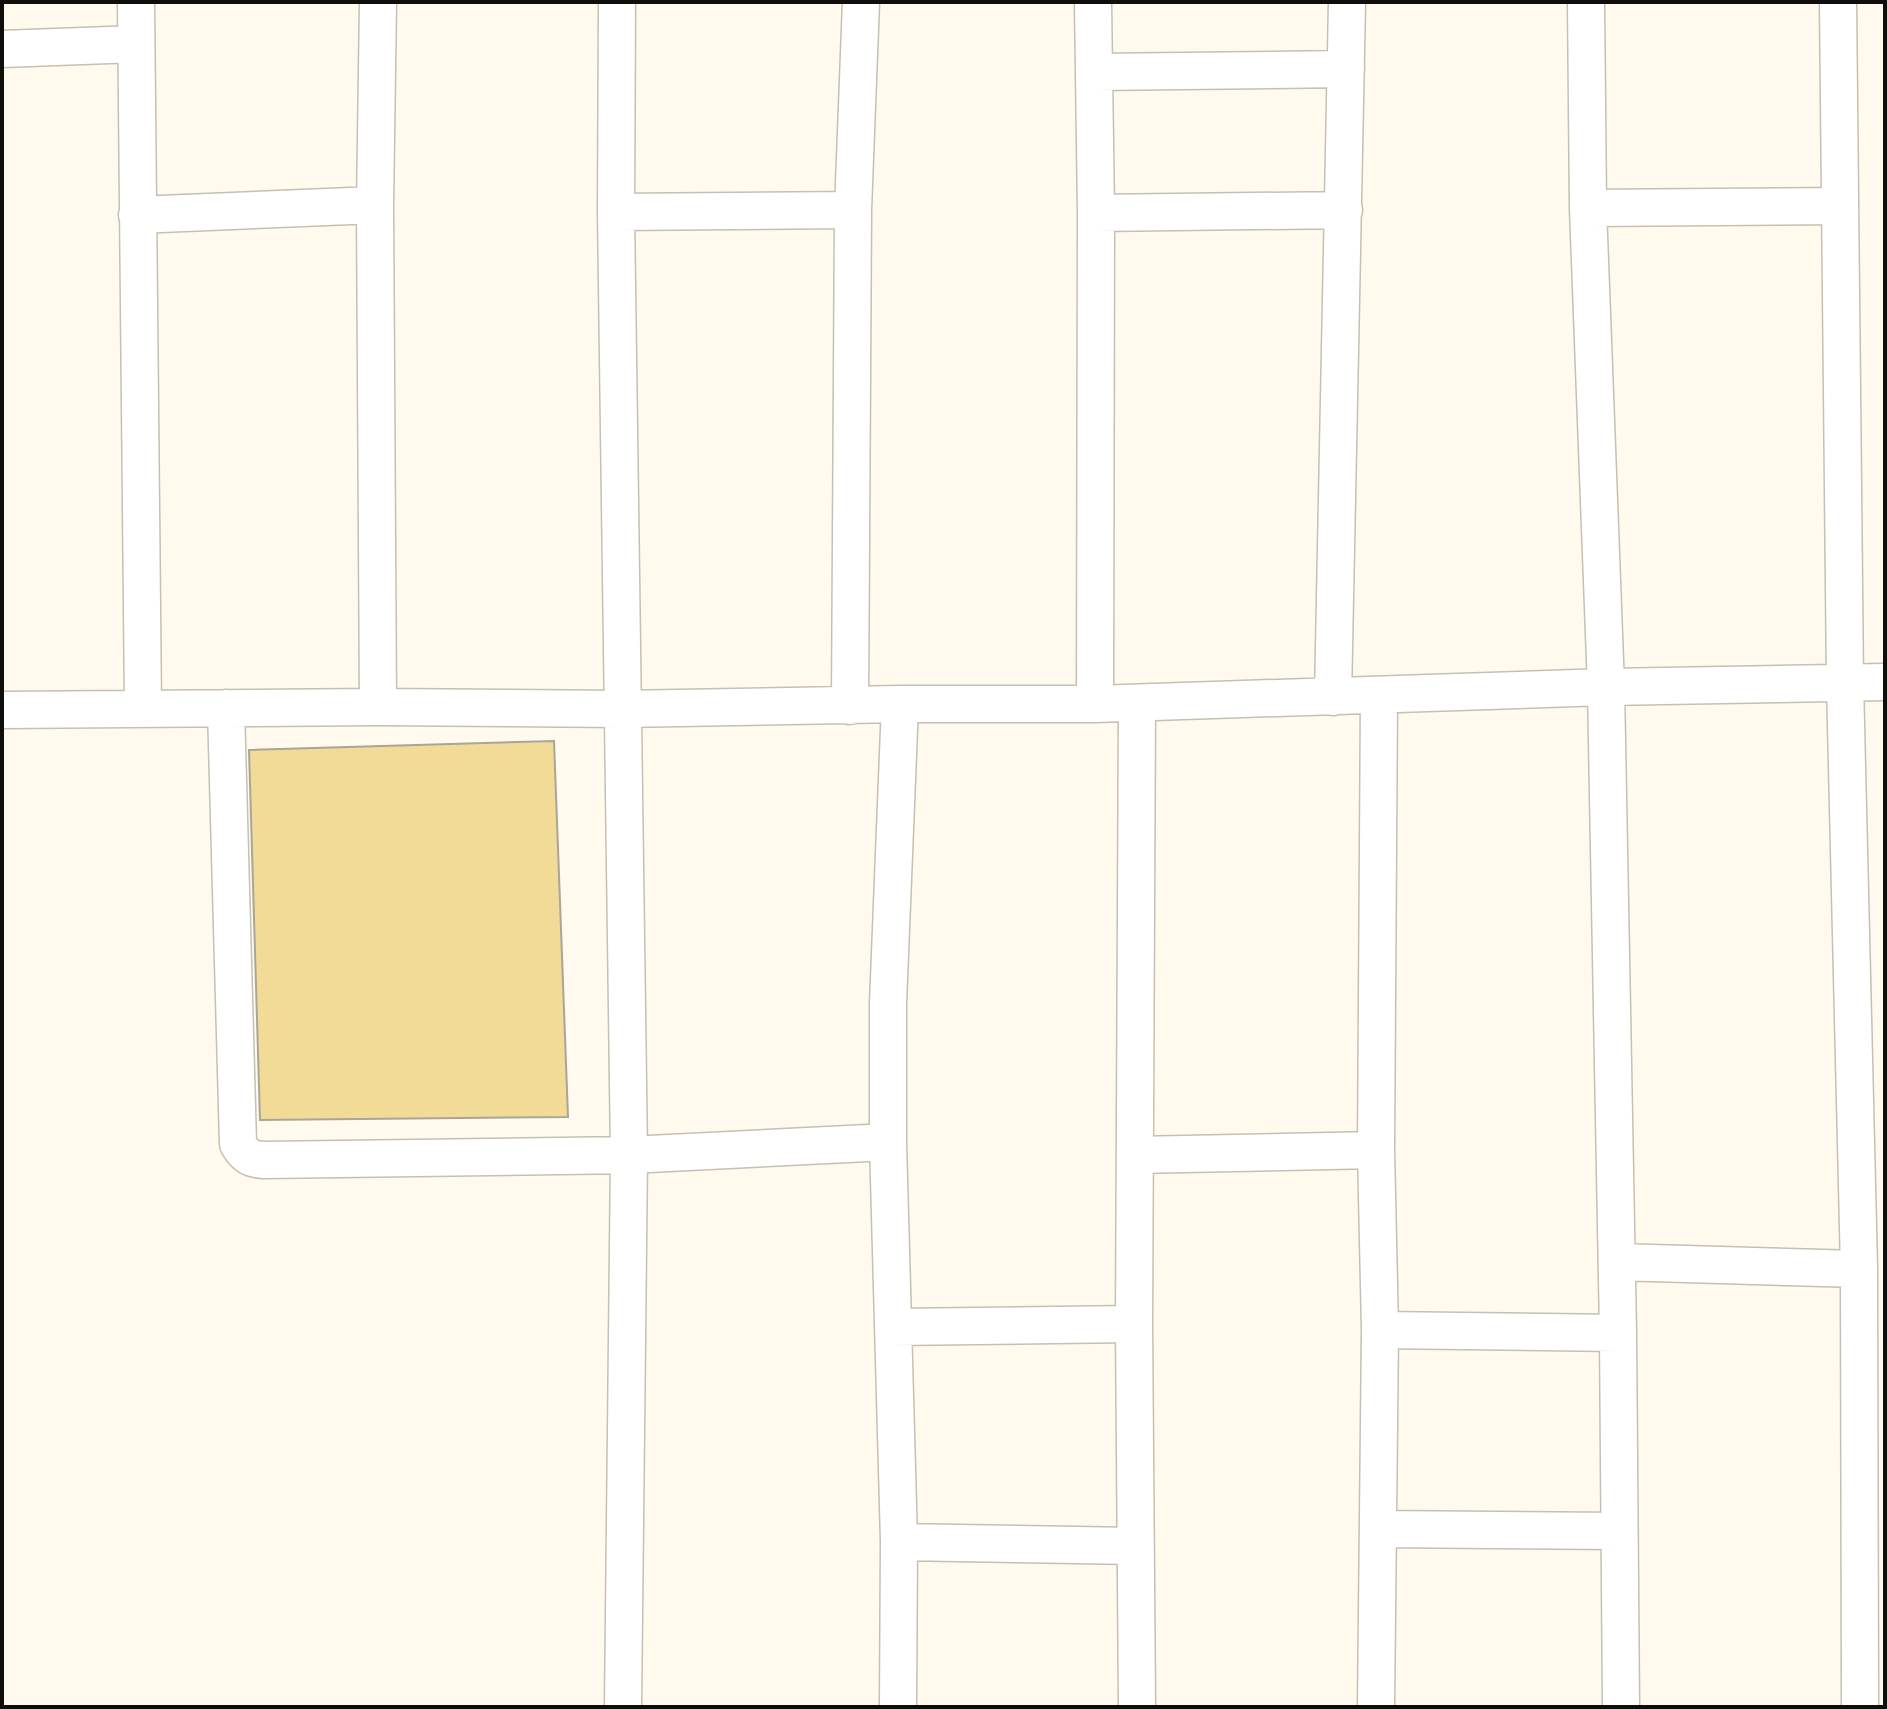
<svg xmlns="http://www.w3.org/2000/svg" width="1887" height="1709" font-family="Lato,sans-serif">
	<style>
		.building { fill: #f2da97; stroke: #a9a598; stroke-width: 2 }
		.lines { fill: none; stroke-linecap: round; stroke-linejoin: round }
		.street-casing { stroke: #c4c0b3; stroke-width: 39 }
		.street { stroke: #fff; stroke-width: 36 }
	</style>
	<rect width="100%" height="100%" fill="#fffaed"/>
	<path class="building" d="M554,741L568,1117L260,1120L249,750Z"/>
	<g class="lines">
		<g class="street-casing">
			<path id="street" d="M136,2L143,708
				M617,2L616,212L629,1155L623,1707
				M1093,2L1096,213L1095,704
				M1586,2L1588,208L1606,687L1618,1333L1621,1707
				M1838,2L1845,682L1859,1269L1860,1707
				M2,49L136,44
				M1095,72L1346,69
				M1588,208L1840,206
				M616,212L853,210
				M1096,213L1344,210
				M137,215L375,205
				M1333,697L1347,2
				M850,706L853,210L861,2
				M378,707L375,205L378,2
				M226,708L238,1144C245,1156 250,1159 264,1160L629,1155L888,1142
				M2,710L378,707L622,709L900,704H1095L1606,687L1885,682
				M1135,1155L1376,1150
				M1617,1262L1859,1269
				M894,1327L1134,1324
				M1380,1330L1618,1333
				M1378,1529L1619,1531
				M899,1542L1135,1546
				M898,1707L899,1542L888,1142V1004L900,704
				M1137,1707L1134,1324L1137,703
				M1376,1707L1380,1330L1376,1150L1379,696"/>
		</g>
		<use href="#street" class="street"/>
	</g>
	<rect width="1887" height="1709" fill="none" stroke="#100e0a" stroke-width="8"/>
</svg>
